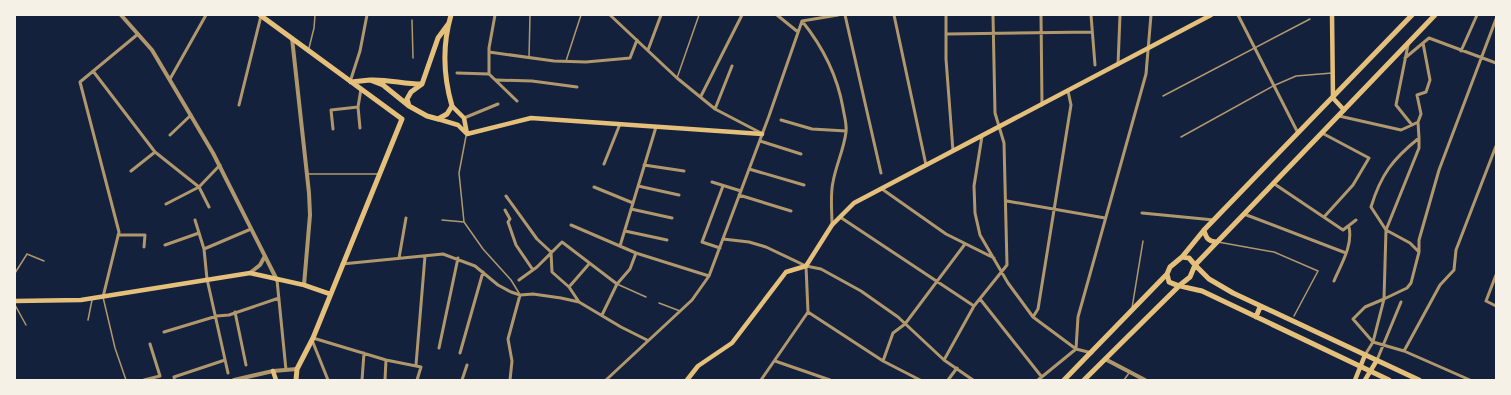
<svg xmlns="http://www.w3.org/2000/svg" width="1511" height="395" font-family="Arial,sans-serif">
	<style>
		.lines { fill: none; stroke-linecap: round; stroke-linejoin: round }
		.service { stroke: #b1986c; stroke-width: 1.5 }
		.minor { stroke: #b1986c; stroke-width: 3 }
		.tertiary { stroke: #b1986c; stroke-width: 4 }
		.secondary { stroke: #e5c07b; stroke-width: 4.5 }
		.primary { stroke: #e5c07b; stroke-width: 5 }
	</style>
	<rect width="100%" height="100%" fill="#14213d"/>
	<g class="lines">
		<path class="service" d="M412,20L413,58
			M309,48L314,28L315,15
			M529,58L530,15
			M566,61L581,15
			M677,78L699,15
			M1163,96L1310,19
			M466,136L459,173L464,222L483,249L511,280L519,293
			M1181,137L1273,86L1296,76L1332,73
			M307,174H378
			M442,220L464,222
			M1218,242L1274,252L1318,271L1294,316
			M15,273L27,254L44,261
			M617,284L646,297
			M103,297L115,348L126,380
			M659,303L680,311
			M15,305L26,325
			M1132,308L1143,241
			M88,320L92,300
			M1124,380L1129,373"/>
		<path class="minor" d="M495,15L489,48V74L517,101
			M610,15L677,78L715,109L761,133
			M777,15L798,32
			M845,15L881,173
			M894,15L926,165
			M946,15V59L953,151
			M1041,15L1042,105
			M1091,15L1095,65
			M1238,15L1298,133
			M802,21C823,47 837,74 843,108C844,115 847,124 846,132C844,149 836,165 833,182C830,195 832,211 832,225
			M947,34L1092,32
			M1408,45L1396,105L1412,125L1418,122L1419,138C1393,159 1381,174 1371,207L1386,230L1410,243L1419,252
			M648,50L661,15
			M1461,51L1477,15
			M489,52L554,61L586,62L630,58L637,40
			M1405,58L1429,38L1496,63
			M1118,65L1120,15
			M93,71L155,152L199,187L209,207
			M457,73L489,74
			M170,79L206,15
			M496,80L532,81L577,87
			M350,82L360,51L367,15
			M701,96L742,15
			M239,105L261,16
			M715,109L732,66
			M1339,116L1401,130L1412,125
			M464,118L498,104
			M781,120L812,129L846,131
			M1418,122L1421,114L1417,95L1426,92L1430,80L1423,43
			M360,128L358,107L361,89
			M333,129L331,110L358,107
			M1322,133L1369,158L1353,185L1324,217
			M170,135L191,115
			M982,136L974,186L975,213L980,235L1008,283L1033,317L1076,349L1092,353
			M1419,138V148L1386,230L1384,299L1365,307L1353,319L1373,342L1404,351L1470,380
			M760,141L801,154
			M604,164L620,124
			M644,165L684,171
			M749,169L804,185
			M131,171L155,152
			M712,182L741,191
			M1273,183L1343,230L1356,220
			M638,186L679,195
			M594,187L633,203
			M882,189L946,234L994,258
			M739,195L791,211
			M506,196L537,239L551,252L552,272L569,287L579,302
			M1007,201L1105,218
			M166,204L199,187L220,165
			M631,209L672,218
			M505,210L510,219L508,222L516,245L533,270
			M1142,213L1214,220
			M1244,214L1346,253
			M840,217L974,306
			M195,220L204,249L207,279L228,373
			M571,225L636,253L709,276
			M625,231L667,240
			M118,235H145L144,247
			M723,239L749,242L766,247L806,266L821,269L861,291L898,317L944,360L973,380
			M165,245L199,233
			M620,246L656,127
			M720,248L702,242L723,186
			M204,249L251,229
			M399,258L406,218
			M342,264L443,254L475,266L498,285L511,292L520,295L533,294L561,298L579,302L621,327L647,340
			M1496,275L1486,301L1496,306
			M277,280L286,370
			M519,280L537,267L562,242L617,284
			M1334,281C1341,264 1353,246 1349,227
			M569,287L589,264
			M103,297L119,232L80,82L138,34
			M980,299L1041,376
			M235,312L246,365
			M808,312L883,361L920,380
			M602,315L617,284L630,269L636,253
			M1033,317L1038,309L1071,105L1068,91
			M164,332L217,316L229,315L279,298
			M313,338L386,360L421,367L417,380
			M312,340L328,380
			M439,348L458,258
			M1076,349L1078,317L1146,74L1151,15
			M1404,351L1440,285L1454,270L1456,250L1496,146
			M460,353L483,272
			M1365,355L1373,342L1384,299L1407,288L1411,283L1419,252V240L1439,170L1496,19
			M944,360L974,306L1007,265L1004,143L995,113L993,15
			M1377,360L1401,302
			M775,361L830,380
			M883,361L893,333L905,324L965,244
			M416,365L425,256
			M144,380L160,376L150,344
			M175,380L174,377L225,360
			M362,380L364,353
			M385,380L386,360
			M462,380L467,365
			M510,380L512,361L508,339L520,295
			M606,380L692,300L709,276L769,116L802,21L838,15
			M761,380L808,312L806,266
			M948,380L957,368
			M1038,380L1076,349"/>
		<path class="tertiary" d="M121,15L152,50L213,153L277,280
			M292,38L309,193L310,215L304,285
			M250,273L260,265L265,256
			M1105,359L1145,380
			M234,380L273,371L297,369"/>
		<path class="secondary" d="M1332,15L1333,98L1344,110
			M438,119L458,125L467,134L464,118L452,106
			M467,134L531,118L762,134
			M15,301L81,300L250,273L304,285L330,294
			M273,371L276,380
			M687,380L698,366L732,343L786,272L806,266L832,225L854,203L1211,15
			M1355,380L1365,355
			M1365,380L1377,360"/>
		<path class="primary" d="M260,15L402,119L313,338L297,369L296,380
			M449,23L438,38L422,84L411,92L407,99L409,106L427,116L438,119L447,114L452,106C443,75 442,46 451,15
			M351,82L370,80
			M409,106L383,85L370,80C387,79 404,84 421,84
			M1204,230C1206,238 1208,241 1216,242
			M1182,257L1204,230L1412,15
			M1256,317L1260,307
			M1064,380L1167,274
			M1084,380L1180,285L1190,277L1195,265L1189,258L1182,257L1170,267L1167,274L1169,282C1179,287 1191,288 1202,291L1389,380
			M1419,380L1233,293L1209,279L1195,265L1435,15"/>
	</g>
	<rect width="1511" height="395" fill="none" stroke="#f6f1e7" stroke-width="32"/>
</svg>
